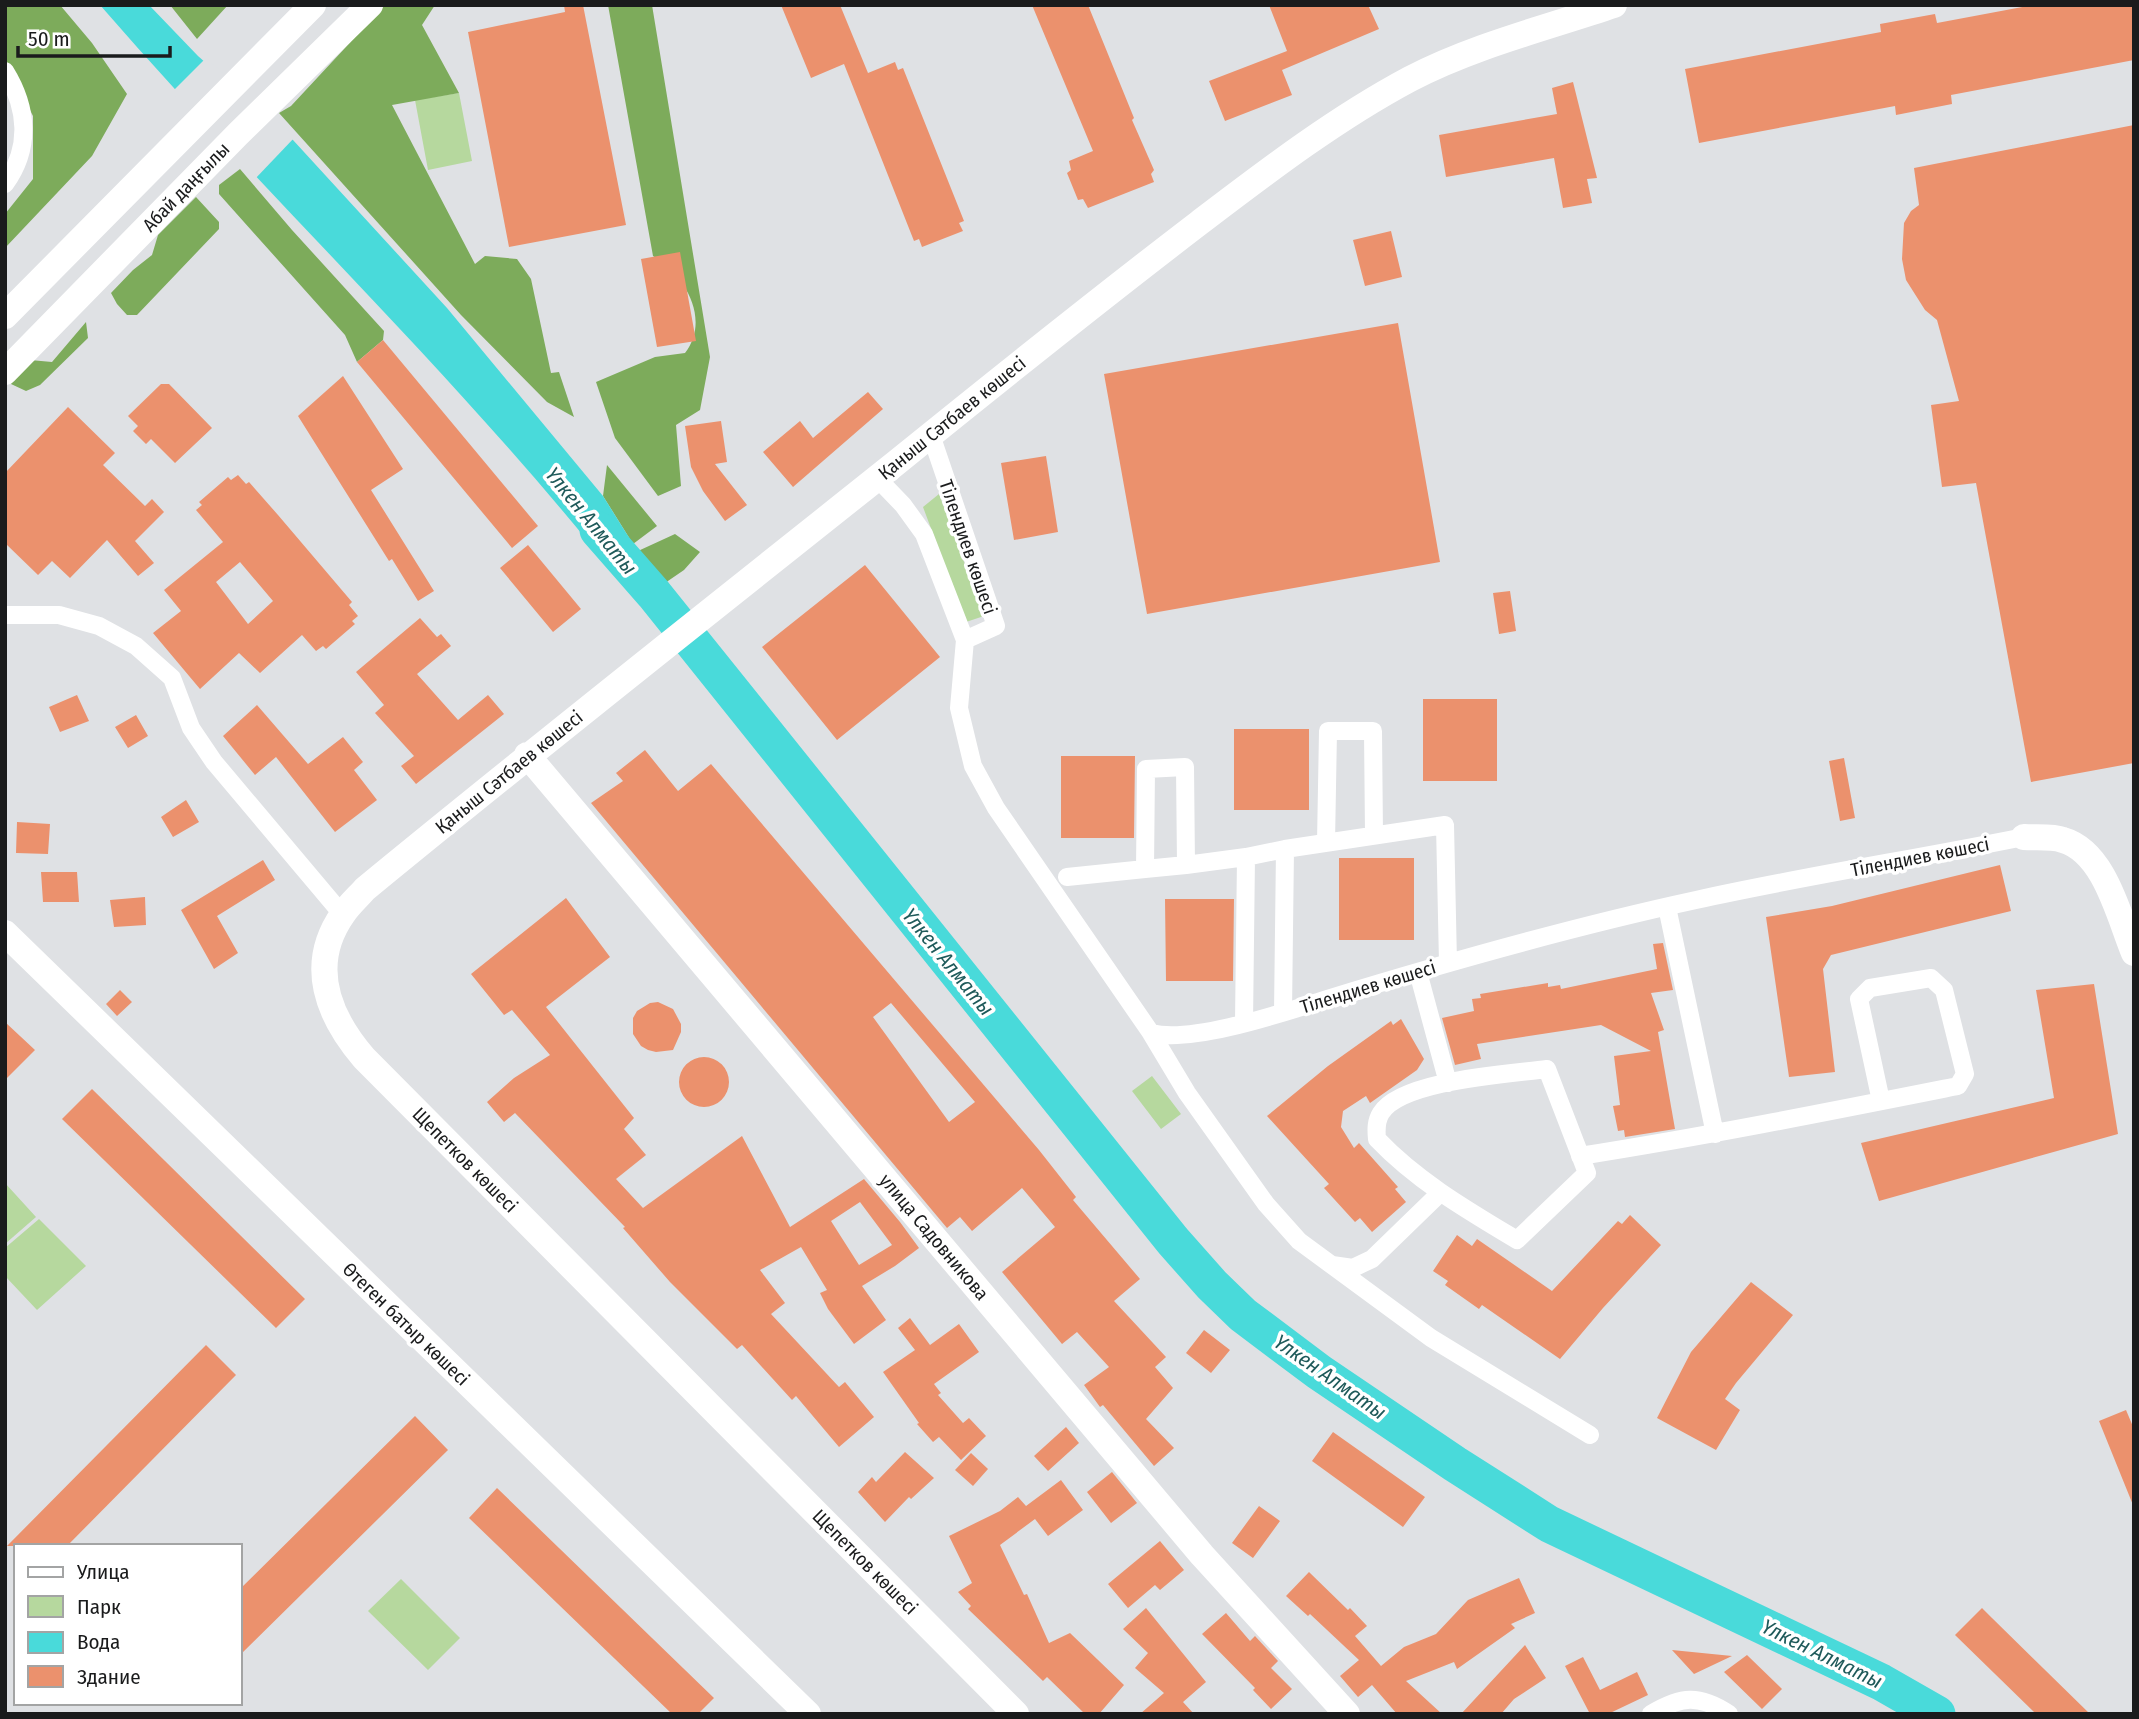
<svg xmlns="http://www.w3.org/2000/svg" width="2139" height="1719" font-family="'Fira Sans Condensed',sans-serif">
	<style>
		.green { fill: #b6d89e }
		.forest { fill: #7dab5b }
		.water { fill: #49dada }
		.pier { fill: #dfe1e4 }
		.lines { fill: none; stroke-linecap: round; stroke-linejoin: round }
		.river { stroke: #49dada; stroke-width: 37 }
		.building { fill: #eb916d; fill-rule: evenodd }
		.street { stroke: #fff; stroke-width: 18 }
		.secondary { stroke: #fff; stroke-width: 26 }
		.labels { text-anchor: middle; dominant-baseline: central; stroke-width: 7; stroke-linejoin: round; paint-order: stroke }
		.street-label { font-size: 19px; fill: #1a1b1c; stroke: #fff }
		.water-label { font-size: 21px; font-style: italic; fill: #1f5a5a; stroke: #fff }
	</style>
	<rect width="100%" height="100%" fill="#dfe1e4"/>
	<path class="green" d="M459,93L472,161L428,170L415,100Z
		M939,494L984,616L966,622L923,507Z
		M1152,1076L1181,1114L1161,1129L1132,1091Z
		M5,1183L36,1217L5,1244Z
		M39,1219L86,1266L37,1310L5,1276V1248Z
		M401,1579L460,1638L428,1670L368,1611Z"/>
	<path class="forest" d="M5,5H60L92,43L127,94L92,156L5,248V214L33,179V116L5,60Z
		M170,5H228L197,39Z
		M385,5H435L422,25L459,93L392,105L475,264L485,256L517,259L531,279L551,373L559,372L574,417L547,402L461,315L279,113L291,106Z
		M608,5H652L710,357L700,410L676,425L681,486L658,496L615,438L596,382L655,357L685,353C711,319 685,275 653,256Z
		M240,169L292,230L384,331L383,340L357,362L345,335L219,194V185Z
		M196,197L219,222V229L137,315H127L117,304L111,293L133,270L152,255L158,235Z
		M86,322L88,338L40,385L26,391L11,384L19,370L30,360L52,362Z
		M607,465L657,526L633,544L603,496Z
		M675,534L700,552L684,570L665,583L638,551Z"/>
	<path class="water" d="M100,5H149L198,56L293,140L447,308L603,496L643,560L619,580C459,377 269,200 100,5Z"/>
	<path class="pier" d="M206,58L295,137L254,180L172,92Z"/>
	<g class="lines">
		<path class="river" d="M598,530L654,594L1173,1241L1212,1285L1243,1315L1319,1372L1455,1464L1549,1524L1881,1682L1937,1714"/>
	</g>
	<path class="building" d="M564,5H583L626,225L509,247L468,32L565,12Z
		M781,5H840L868,73L895,62L898,70L903,68L964,221L959,223L963,231L922,247L919,239L914,241L844,64L811,78Z
		M1032,5H1088L1134,118L1132,120L1154,170L1151,174L1154,182L1088,208L1083,199L1078,200L1067,173L1071,170L1069,161L1093,151Z
		M1269,5H1368L1379,29L1282,70L1292,95L1225,121L1209,81L1287,51Z
		M2033,5H2134V60L1951,95L1952,104L1896,115L1895,106L1699,143L1685,69L1881,32L1880,24L1935,14L1937,23Z
		M1573,82L1597,178L1587,179L1592,203L1563,208L1554,158L1446,177L1439,135L1557,114L1552,88Z
		M2134,125V763L2031,782L1976,483L1942,487L1931,405L1959,401L1937,320L1925,310L1906,280L1902,259L1904,223L1911,211L1919,205L1914,168Z
		M1391,231L1402,277L1365,286L1353,240Z
		M680,252L696,341L657,347L641,259Z
		M1398,323L1440,562L1147,614L1104,374Z
		M383,340L538,526L512,548L357,362Z
		M343,376L403,469L371,490L434,591L418,601L392,559L389,561L298,416Z
		M161,384H169L212,428L175,463L151,439L146,444L133,431L138,426L128,416Z
		M868,392L883,409L793,487L763,452L800,421L813,438Z
		M68,407L115,453L103,465L145,506L152,499L164,512L135,541L154,563L138,576L107,540L70,578L52,561L38,575L5,543V473Z
		M721,421L727,462L715,464L747,505L725,521L703,491L691,467L685,426Z
		M1046,456L1058,532L1014,540L1001,463Z
		M238,475L246,484L249,482L278,515L352,602L349,605L358,616L352,621L355,624L326,649L323,646L316,651L302,635L260,673L239,653L200,689L153,633L181,611L164,590L223,542L196,510L202,505L199,502L228,477L231,480ZM240,562L273,601L248,624L216,582Z
		M528,545L581,609L553,632L500,568Z
		M865,565L940,657L837,740L762,647Z
		M1510,591L1516,631L1499,634L1493,593Z
		M420,618L437,637L441,634L451,646L417,674L458,720L488,695L504,714L416,784L401,766L414,756L375,713L384,705L356,672Z
		M77,695L89,721L60,732L49,707Z
		M1423,699H1497V781H1423Z
		M257,705L308,764L343,737L363,762L354,770L377,800L335,832L276,757L255,775L223,736Z
		M136,715L148,736L128,748L115,727Z
		M1234,729H1309V810H1234Z
		M645,750L678,791L711,764L1039,1150L1076,1197L1073,1200L1140,1279L1114,1301L1166,1357L1155,1367L1173,1388L1146,1419L1174,1448L1154,1466L1103,1405L1100,1407L1084,1385L1109,1367L1077,1332L1062,1344L1002,1272L1055,1227L1022,1188L972,1231L960,1217L947,1228L591,803L623,781L616,773ZM891,1003L975,1102L949,1122L873,1017Z
		M1061,756H1135L1134,838H1061Z
		M1844,758L1855,818L1840,821L1829,761Z
		M186,800L199,822L173,837L161,817Z
		M17,822L50,824L48,854L16,853Z
		M1339,858H1414V940H1339Z
		M263,860L275,880L217,916L238,953L214,969L181,910Z
		M2000,865L2011,911L1831,955L1823,969L1835,1072L1789,1077L1766,917L1832,906Z
		M41,872H77L79,902H43Z
		M145,897L146,925L114,927L110,900Z
		M566,898L610,957L546,1007L634,1118L624,1129L646,1155L616,1179L643,1208L742,1136L790,1227L864,1179L900,1222L919,1248L895,1266L862,1286L886,1320L854,1344L828,1309L820,1293L827,1290L801,1247L760,1270L785,1303L771,1314L839,1387L845,1382L874,1417L839,1447L796,1396L792,1400L742,1345L737,1349L670,1282L623,1228L625,1227L515,1113L504,1122L487,1102L514,1078L550,1055L512,1010L504,1015L471,974ZM860,1202L892,1245L859,1265L831,1221Z
		M1165,899H1234L1233,981H1166Z
		M1663,943L1673,990L1651,993L1664,1030L1658,1032L1675,1129L1625,1137L1624,1130L1618,1131L1613,1106L1620,1105L1614,1056L1651,1051L1601,1025L1477,1044L1481,1059L1455,1065L1442,1018L1474,1011L1472,999L1481,998L1480,994L1548,983V987L1560,985L1561,989L1657,969L1653,944Z
		M2094,984L2118,1134L1879,1201L1861,1143L2054,1098L2036,990Z
		M120,990L132,1002L117,1016L106,1004Z
		M658,1002L673,1009L681,1024V1032L673,1050L656,1052L648,1050L641,1046L633,1034V1018L637,1011L650,1003Z
		M1401,1019L1424,1059L1417,1070L1370,1103L1366,1096L1343,1111L1341,1127L1354,1148L1359,1143L1398,1187L1395,1189L1406,1202L1372,1232L1360,1218L1355,1222L1324,1188L1329,1184L1267,1116L1328,1066L1391,1021L1393,1025Z
		M5,1022L35,1050L5,1080Z
		M679 1082a25 25 0 1 1 50 0a25 25 0 1 1-50 0Z
		M92,1089L305,1299L276,1328L62,1119Z
		M1630,1215L1661,1245L1603,1308L1560,1359L1482,1305L1479,1309L1445,1285L1448,1281L1433,1271L1457,1235L1472,1246L1477,1239L1552,1291L1618,1221L1622,1224Z
		M1751,1282L1793,1315L1736,1383L1725,1399L1740,1410L1716,1450L1657,1418L1691,1352Z
		M910,1318L930,1345L959,1324L979,1352L934,1384L941,1393L938,1395L963,1423L969,1418L986,1436L961,1460L939,1437L933,1442L917,1424L919,1423L883,1372L915,1350L898,1328Z
		M1204,1330L1230,1350L1211,1373L1186,1353Z
		M206,1345L236,1375L67,1546H7Z
		M2126,1410L2134,1429L2133,1505L2099,1421Z
		M415,1416L448,1450L240,1655V1589Z
		M1066,1427L1079,1443L1048,1471L1034,1456Z
		M1333,1432L1425,1497L1403,1527L1312,1461Z
		M905,1452L934,1478L911,1499L909,1497L885,1522L858,1492L872,1477L876,1482Z
		M971,1453L988,1469L973,1486L955,1470Z
		M1112,1472L1137,1503L1111,1523L1087,1492Z
		M1061,1480L1083,1510L1048,1536L1035,1519L1000,1545L1024,1595L1027,1594L1049,1643L1070,1633L1124,1685L1099,1714H1085L1047,1677L1043,1681L968,1609L971,1606L958,1592L972,1583L949,1536L1000,1511L1018,1497L1026,1506Z
		M497,1488L714,1698L698,1714H672L469,1518Z
		M1259,1506L1280,1521L1253,1558L1232,1543Z
		M1160,1541L1184,1570L1160,1590L1155,1585L1128,1608L1108,1584Z
		M1309,1572L1348,1610L1350,1608L1367,1626L1355,1636L1381,1666L1404,1647L1436,1634L1468,1600L1519,1578L1535,1613L1511,1624L1515,1628L1457,1669L1454,1662L1406,1681L1442,1714H1397L1372,1685L1358,1697L1340,1676L1359,1660L1310,1614L1308,1616L1286,1596Z
		M1146,1608L1206,1682L1183,1702L1194,1714H1140L1164,1693L1135,1668L1148,1653L1123,1629Z
		M1982,1608L1992,1618L2090,1714H2036L1955,1635Z
		M1226,1613L1250,1641L1255,1636L1278,1661L1271,1668L1292,1689L1271,1709L1253,1690L1255,1688L1202,1634Z
		M1525,1645L1546,1678L1514,1699L1501,1714H1461Z
		M1672,1650L1732,1656L1694,1674Z
		M1747,1655L1782,1689L1762,1709L1724,1672Z
		M1583,1657L1600,1690L1637,1672L1648,1695L1608,1714H1590L1565,1666Z"/>
	<g class="lines">
		<path class="street" d="M5,71C28,108 31,148 5,184
			M931,435L996,626L965,640
			M877,478L903,505L924,534L965,640L959,708L973,766L996,808L1151,1033C1192,1044 1285,1012 1327,999C1448,962 1571,927 1696,900C1804,876 1915,859 2024,837
			M5,615H59L99,626L136,646L172,678L191,728L214,762L342,914
			M1326,843L1328,731H1373L1374,835
			M1145,869L1186,865
			M1067,877L1145,869L1146,769L1185,767L1186,865L1246,857L1285,849
			M1667,907L1715,1134
			M1418,972L1448,1083
			M1283,1012L1285,849L1445,825L1448,963
			M1244,1023L1246,857
			M1151,1033L1187,1093L1266,1204L1299,1241L1431,1338L1590,1435
			M1547,1069L1587,1173L1517,1240C1467,1210 1417,1181 1377,1139C1376,1129 1376,1121 1381,1113C1401,1080 1510,1074 1547,1069Z
			M1580,1156C1707,1136 1832,1111 1958,1086L1965,1074L1944,990L1931,978L1870,988L1859,999L1881,1101
			M1332,1265L1353,1268L1372,1259L1440,1193
			M1651,1714C1681,1696 1699,1694 1729,1714"/>
		<path class="secondary" d="M5,316L313,5
			M5,372L238,134L370,5
			M527,755L1202,1555L1347,1714
			M2024,837C2036,838 2052,836 2063,840C2105,852 2119,917 2134,953
			M5,933L808,1714
			M1016,1714L364,1058C328,1016 307,965 343,914C349,905 358,897 365,889C540,745 718,605 896,463C996,382 1097,301 1199,223C1266,172 1335,119 1410,79C1473,46 1546,28 1614,5"/>
	</g>
	<g class="labels">
		<g class="street-label">
			<text transform="translate(186 187) rotate(-46)">Абай даңғылы</text>
			<text transform="translate(952 418) rotate(-39)">Қаныш Сәтбаев көшесі</text>
			<text transform="translate(968 547) rotate(71)">Тілендиев көшесі</text>
			<text transform="translate(509 772) rotate(-39)">Қаныш Сәтбаев көшесі</text>
			<text transform="translate(1920 857) rotate(-11)">Тілендиев көшесі</text>
			<text transform="translate(1368 987) rotate(-17)">Тілендиев көшесі</text>
			<text transform="translate(465 1160) rotate(45)">Щепетков көшесі</text>
			<text transform="translate(934 1237) rotate(50)">улица Садовникова</text>
			<text transform="translate(406 1324) rotate(44)">Өтеген батыр көшесі</text>
			<text transform="translate(865 1562) rotate(45)">Щепетков көшесі</text>
		</g>
		<g class="water-label">
			<text transform="translate(591 521) rotate(51)">Үлкен Алматы</text>
			<text transform="translate(948 962) rotate(51)">Үлкен Алматы</text>
			<text transform="translate(1330 1377) rotate(35)">Үлкен Алматы</text>
			<text transform="translate(1822 1654) rotate(26)">Үлкен Алматы</text>
		</g>
	</g>
	<rect width="2139" height="1719" fill="none" stroke="#1a1b1c" stroke-width="14"/>
	<rect x="14" y="1544" width="228" height="161" fill="#ffffff" stroke="#a3a4a4" stroke-width="2"/>
	<rect x="28" y="1567" width="35" height="10" fill="#ffffff" stroke="#a3a4a4" stroke-width="2"/>
	<text x="77" y="1579" font-size="21" fill="#1a1b1c">Улица</text>
	<rect x="28" y="1596" width="35" height="21" fill="#b6d89e" stroke="#a3a4a4" stroke-width="2"/>
	<text x="77" y="1614" font-size="21" fill="#1a1b1c">Парк</text>
	<rect x="28" y="1632" width="35" height="21" fill="#49dada" stroke="#a3a4a4" stroke-width="2"/>
	<text x="77" y="1649" font-size="21" fill="#1a1b1c">Вода</text>
	<rect x="28" y="1666" width="35" height="21" fill="#eb916d" stroke="#a3a4a4" stroke-width="2"/>
	<text x="77" y="1684" font-size="21" fill="#1a1b1c">Здание</text>
	<path d="M18 46v10h152v-10" fill="none" stroke="#1a1b1c" stroke-width="3.5"/>
	<text x="28" y="46" font-size="21" fill="#1a1b1c" stroke="#ffffff" stroke-width="5" paint-order="stroke">50 m</text>
</svg>
